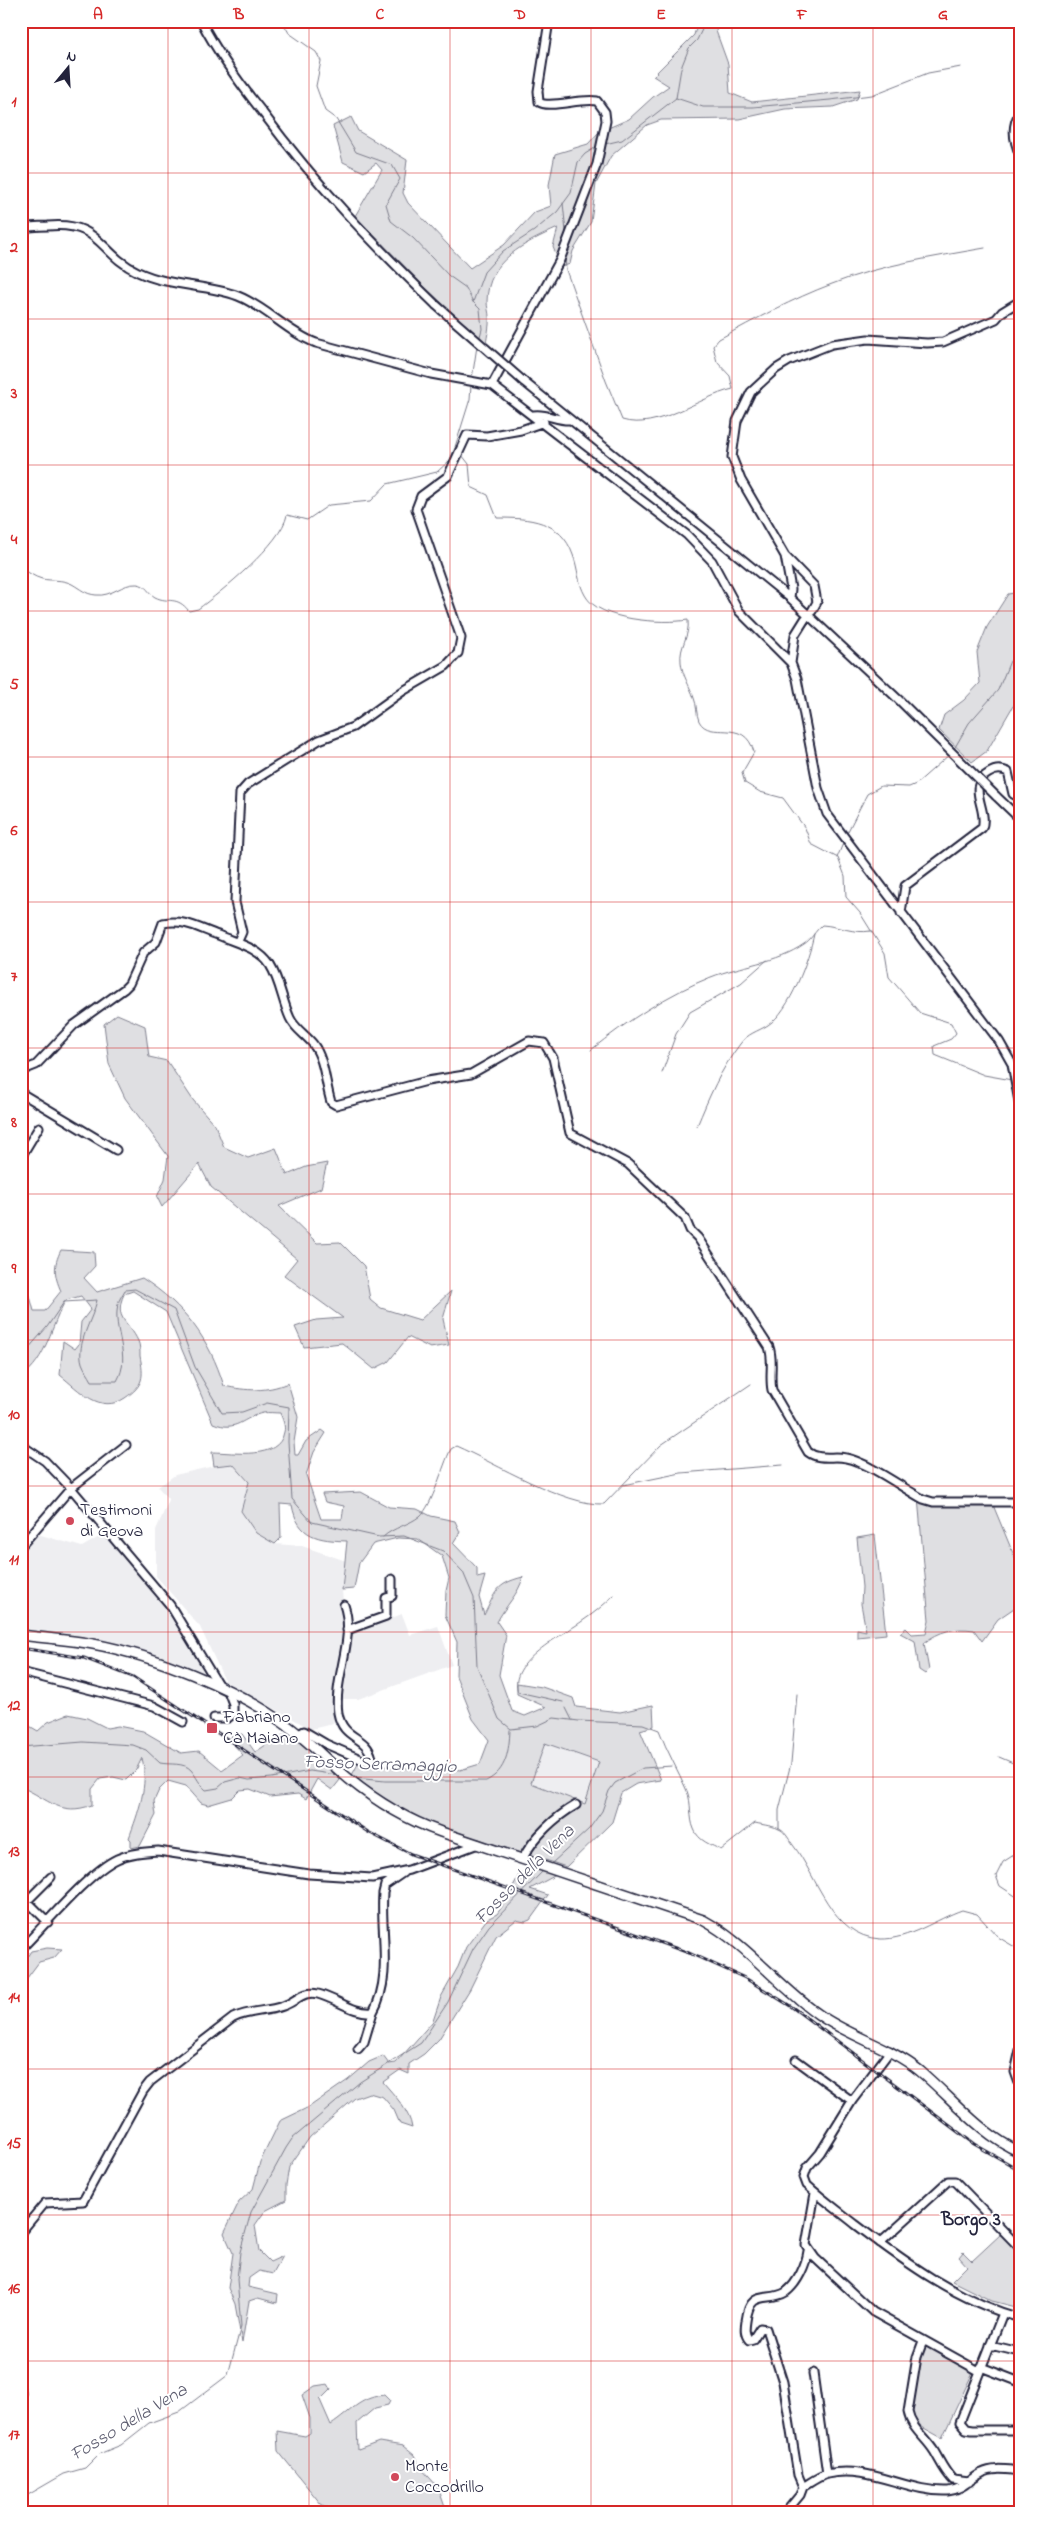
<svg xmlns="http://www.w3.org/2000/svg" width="1041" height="2534" font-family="'Indie Flower',sans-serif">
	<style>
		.built { fill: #eeeef1 }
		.green { fill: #dfdfe2; stroke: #80808e; fill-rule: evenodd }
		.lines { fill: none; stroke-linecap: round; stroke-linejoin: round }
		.stream { stroke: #7a7a88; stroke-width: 1 }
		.minor-casing { stroke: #22223b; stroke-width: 11 }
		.major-casing { stroke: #22223b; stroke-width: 12 }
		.minor { stroke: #fff; stroke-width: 7 }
		.major { stroke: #fff; stroke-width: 9 }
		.rail-casing { stroke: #22223b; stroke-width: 3 }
		.rail { stroke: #fff; stroke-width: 1; stroke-dasharray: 4; stroke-linecap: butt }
		.minor-bridge-casing { stroke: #22223b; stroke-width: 11; stroke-linecap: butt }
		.minor-bridge { stroke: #fff; stroke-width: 7 }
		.grid { fill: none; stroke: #d62828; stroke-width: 1; stroke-opacity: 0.55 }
		.poi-dot { fill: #d1495b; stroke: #fff; stroke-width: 2 }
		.labels { text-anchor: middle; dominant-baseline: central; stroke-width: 4; stroke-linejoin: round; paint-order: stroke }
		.poi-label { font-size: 18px; fill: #22223b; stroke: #fff; text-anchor: start }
		.water-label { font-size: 19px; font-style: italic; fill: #5c5c6f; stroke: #fff }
		.neighbourhood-label { font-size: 19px; font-weight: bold; fill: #22223b; stroke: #fff }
		.neatline { fill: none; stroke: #d62828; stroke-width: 2 }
		.grid-label { font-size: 16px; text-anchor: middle; font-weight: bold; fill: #d62828 }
	</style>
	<rect width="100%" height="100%" fill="#fff"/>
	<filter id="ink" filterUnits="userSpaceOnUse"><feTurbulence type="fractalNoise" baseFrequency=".02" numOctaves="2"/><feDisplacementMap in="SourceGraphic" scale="10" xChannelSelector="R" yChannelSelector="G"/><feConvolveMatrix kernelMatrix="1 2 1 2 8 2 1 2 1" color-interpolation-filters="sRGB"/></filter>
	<g filter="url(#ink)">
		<path class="built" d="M233,1464L249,1483L241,1510L275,1544L302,1546L346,1561L342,1590L345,1630L333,1724L311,1729L225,1681L200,1627L156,1576V1530L169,1500L158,1487L175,1475L214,1466Z
			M21,1523L34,1533L82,1547L106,1533L170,1611L195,1652L205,1676L121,1646L93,1639L21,1630Z
			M402,1614L410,1635L438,1626L452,1665L358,1699H341L346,1642L353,1633Z
			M545,1743L599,1762L585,1804L531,1783Z"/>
		<path class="green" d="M698,21H720L716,31L728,64L730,93L752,102L860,90L857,99L833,107L785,109L739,119L661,120L647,125L611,156L596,184L591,222L573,251L570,264L561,267L553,247L558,228C525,243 487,260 487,302C487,307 489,312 489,317C490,326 487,336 486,344L426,288L355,216L382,170L376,163L364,172L343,162L333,126L351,117L358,131L407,160L403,193L408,203L470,268L504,245L535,212L551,206L549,185L555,154L588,144L599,132L629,119L653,97L669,86L653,76L694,35Z
			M1020,592V699L1013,706L987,751L972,762L939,730L944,715L964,700L980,683L977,652L987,627L1008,594Z
			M117,1014L145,1026L149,1057L167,1061L193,1100L215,1125L224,1147L248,1158L276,1148L287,1175L306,1167L327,1163L321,1188L279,1206L317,1243L340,1242L364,1266L370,1299L381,1308L420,1320L451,1291L443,1319L449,1345L430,1348L408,1337L388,1362L374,1369L342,1343L304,1347L295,1327L316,1320L343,1318L284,1275L297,1259L211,1187L199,1164L162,1207L157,1197L165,1179L168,1156L125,1098L109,1064L104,1024Z
			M61,1250L94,1252L95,1266L84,1278L97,1292L142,1278C185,1306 209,1338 224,1386C247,1391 266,1392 288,1383L298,1417L294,1442L295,1455H298L306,1441L322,1430L326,1433L314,1452L306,1475L321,1519H342L344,1506L325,1502L322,1494L361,1492L389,1507L417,1509L431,1516L455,1521L460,1532L453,1543L477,1568V1578L485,1576L479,1597L484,1615C496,1592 495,1584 523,1577C519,1594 505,1606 497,1622L506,1635L499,1675L512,1711L525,1716L546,1707L517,1694V1683L542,1687L573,1698L576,1707L620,1712L653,1705L654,1726L640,1730L661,1780L636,1784L621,1793L612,1822L566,1867C528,1853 487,1845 449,1831C414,1818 381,1798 352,1775L358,1764L421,1769L439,1767L460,1770L480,1764L489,1740L473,1719L456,1676L457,1642L445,1615L446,1591L449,1578L442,1556L418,1539L398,1538L373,1544L359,1563L354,1589L342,1590L347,1541C319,1540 298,1538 292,1505L280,1504L281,1538L275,1544L256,1533L241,1511L249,1482L233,1464L214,1466L212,1452C233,1452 279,1461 284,1432C286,1426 282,1418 280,1413C275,1413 269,1412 263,1413C243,1417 237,1433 213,1423L166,1312L133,1291L124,1294C113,1319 129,1321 138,1341C140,1345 140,1351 140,1356C144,1377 144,1385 125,1398C100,1415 79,1390 60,1375L63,1341L75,1349L79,1344L81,1322L91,1309L81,1296L66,1300C51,1324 47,1360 21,1377V1276L25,1278L34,1311H45L61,1291C54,1275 53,1266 61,1250ZM545,1743L599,1762L585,1804L531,1783Z
			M918,1498L937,1506L993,1505L1020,1570V1604L998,1619L982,1641L974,1630C955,1627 939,1631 924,1643L929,1670L925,1674L919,1670L915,1641L900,1633L906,1628L912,1634L926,1633L929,1620Z
			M875,1535L886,1634L857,1637V1629L866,1631L861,1604L862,1587L857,1538Z
			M68,1714L87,1718L107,1728L118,1726L143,1731L181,1753L199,1751L222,1770L243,1755L234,1745L231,1735L242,1734L255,1752C269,1744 273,1737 289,1734L318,1757L340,1780L332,1790L317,1779L306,1799L298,1794L270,1797L250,1789L240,1790L232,1798L208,1805L201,1803L186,1786L168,1781L159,1790L154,1801L156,1815L140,1846L131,1848V1840L129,1838C138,1813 149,1785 142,1758L136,1770L126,1780L113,1777L100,1779L92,1789V1805C60,1817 49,1799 21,1787V1721L38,1731L48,1722Z
			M534,1866L558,1874L530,1889L548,1895L530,1920L525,1922L516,1920L496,1936L470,1989L439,2039L424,2054L409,2064V2074L400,2070L383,2082C394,2095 410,2111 412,2128L400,2124L394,2110L383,2097L369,2093L355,2098L310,2137L289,2167L286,2185V2200L265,2211L255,2225L259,2251L270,2262L283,2256L273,2274L259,2271L249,2278L248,2287L278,2294L277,2303L258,2298L249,2301L242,2343L235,2304L228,2288L233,2253L224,2233L239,2202L253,2189L260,2162L280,2121L309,2107L348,2080L369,2062L383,2056L389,2064L396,2063L433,2021L441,1997L458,1967L466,1947L487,1919L497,1914L503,1905L519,1875Z
			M47,1948L62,1949L54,1958L39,1962L24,1982L21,1991V1966L31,1951Z
			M1001,2234L1020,2255V2308L992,2301L952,2281L967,2266L959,2257L963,2252L972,2261Z
			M924,2344L973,2372L942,2438L922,2427L910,2414L918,2361Z
			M328,2384L331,2389L320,2400L331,2425C351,2412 358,2398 384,2395L390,2401L388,2405L375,2408L357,2423L358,2450L379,2442L403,2446L414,2455L420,2467L438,2487L447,2513H337L321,2504L278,2451L277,2431L305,2436L310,2433V2418L302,2395L315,2386Z"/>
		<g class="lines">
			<path class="stream" d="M282,21L289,33L316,52L321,61L316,86L325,111L336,119L356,152L392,165L400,179L386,204L391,221L413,238L449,276L466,288L473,302L480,309L482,329L479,340
				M676,98L703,107H753L830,100L872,95L928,73L961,67
				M605,144L622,140L676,98L681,68L689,48L697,40L706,21
				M563,203L566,232
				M565,256L566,270L606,381L622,420C657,431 699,397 733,389L730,376L717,362L713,346L719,339C756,319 792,299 832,284C880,265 934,257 985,248
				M473,302L484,272L503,251L534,231L557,212L571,193L578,162L585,154L598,146
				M472,379L477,346
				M457,450L455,447L470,399L471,385
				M462,455L469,464L471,487L488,495L497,518C529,518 561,520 573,555C578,568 578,583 585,595C598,621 663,624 688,620C690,637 679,646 681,662C682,675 690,686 694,698C697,705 696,714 699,721C710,742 744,716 754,752L742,773L745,783L760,792L783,798L805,828L811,844L838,858L845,876L846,897L860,913L885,953L889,977L920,1013L951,1023L956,1033L951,1039L934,1046L935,1055L984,1075L1012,1080
				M21,568C28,572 34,577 42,579C52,581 62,579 72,584C81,589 85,594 96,595C112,597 122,583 137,584C147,585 148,593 155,597C169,604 176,595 189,611L198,609C221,592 282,543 287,515L307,520L329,505L371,501L387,484L437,472L450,460L455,448
				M954,749L969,723L998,690L1010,661L1020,652
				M846,835L867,794L881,786L909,787L916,784L950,754
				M837,858L844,841
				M591,1050C627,1021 668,994 711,977C741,965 777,963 804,944C811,940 815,931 822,925C839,926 853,934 871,931
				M662,1073L676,1034L690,1012L741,983L767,960
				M697,1126C709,1097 721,1069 740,1044C748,1033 757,1032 768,1025C790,1011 809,959 814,934
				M21,1357L47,1327L64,1302L97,1300C93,1319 76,1343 82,1363C84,1369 89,1375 92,1381H117C132,1355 112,1331 118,1304C119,1299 123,1294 125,1290L135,1289L174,1310L195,1367L222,1413L242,1412L267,1403L289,1407L288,1442L292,1499L312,1522L379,1537L404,1536L443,1551L463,1572L474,1598L477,1666L499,1719L511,1729L537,1726L554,1718L579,1721L643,1724L659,1730C667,1752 678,1770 687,1791C692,1803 689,1818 694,1829C698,1841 712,1845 721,1850L755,1823C763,1825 775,1826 781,1830C786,1833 790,1841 793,1845C818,1877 831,1936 880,1939C909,1940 936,1919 962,1910L977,1914L998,1937L1020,1950
				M623,1485L681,1473L783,1465
				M383,1537C394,1527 409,1525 420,1516C433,1505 442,1466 451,1449L456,1446C495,1463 565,1506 604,1504L661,1445L751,1384
				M563,1702L518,1692C507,1662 563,1635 581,1622C593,1614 604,1605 614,1595
				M566,1708L572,1720
				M21,1747L83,1742L133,1745L146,1750L160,1763C170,1765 184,1762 191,1770C197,1777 199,1784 206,1790L218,1788L225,1782L240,1778L249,1780L272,1778L310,1771L337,1775
				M999,1757L1020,1766
				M354,1778L385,1781H486C507,1771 509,1750 510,1730
				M779,1829V1810L791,1763L797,1694
				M1020,1851L1003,1862L996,1876L1000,1886L1020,1899
				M551,1864L589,1829L602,1811L609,1791L615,1783L643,1768L672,1766
				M21,2499L64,2474L85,2468L99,2454L121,2445L149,2423L179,2412L228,2375L241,2326L237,2279L240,2252L251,2212L286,2148L292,2139L360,2082L421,2043L448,2002L473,1949L489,1926L544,1870"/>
			<g class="minor-casing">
				<path id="minor" d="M201,21C218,54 240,84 263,113C316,184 372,243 436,305
					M1020,112C1011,126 1013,140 1020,155
					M21,229C30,226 39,226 48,226C101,221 98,253 138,272C170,287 206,284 238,296C266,307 287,332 316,343L431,374L492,385L687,535L712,561L739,611L791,663L797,679L818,788L827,814L999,1041L1012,1064L1020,1107
					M523,381L790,598L899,700
					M492,385L560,260L597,164L606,121L605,112L597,101C580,98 549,109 539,102L538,91L549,21
					M534,415C547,413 557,421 570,420
					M786,557L814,586L817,602L812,611
					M790,598L791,589L785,556L741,480L732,457L737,421L751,392L776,369L789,361L832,344L868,339L927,343L943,342L996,319L1002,312L1020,301
					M791,663L795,635L805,619
					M996,796L1020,819
					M901,913L905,886L982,828C989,810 965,786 989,773C995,769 1002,769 1008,772L1013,794L1020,798
					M238,941L242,932L235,902L240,793L248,784L319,740L353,727L403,691L446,666L458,653L461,638L416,509L421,496L448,476L467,435L487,436L521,430L544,422
					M21,1071L36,1065L74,1025L124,989L129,984L143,953L156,942L163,923C185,919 198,928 218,935C236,943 258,947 270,965C280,981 282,1000 290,1018C295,1029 306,1035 313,1044C325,1060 325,1083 331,1102L336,1105L427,1081L471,1074L529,1041L544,1043L553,1058L570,1133L628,1164L685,1218L690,1230L698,1238L769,1347C774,1361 769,1375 772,1390L808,1452C820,1461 833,1455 846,1458C867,1462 903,1488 923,1499L933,1502H1020
					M21,1093L116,1150
					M21,1157L39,1127
					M21,1445L45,1461L71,1488L170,1605L219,1686
					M21,1546L71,1488L126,1445
					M347,1630L386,1616V1598L392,1596V1579
					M21,1672L154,1706L183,1722
					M214,1718H228L233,1714V1704L228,1691
					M299,1734L304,1731L326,1744L365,1761L369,1762L372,1758C366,1734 343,1741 338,1713C333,1678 356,1639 344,1605
					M523,1858C534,1837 555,1817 576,1805
					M48,1922L27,1901L51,1877
					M21,1949C45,1925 89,1872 117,1859C130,1853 144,1852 158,1851L309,1874L372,1878L409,1870L478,1844
					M358,2049L364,2042L373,2012
					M1020,2050L1015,2072L1020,2086
					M890,2051L852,2101L820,2153L807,2168L804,2177L807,2185C822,2199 839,2211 855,2224C905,2262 958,2301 1020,2318
					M796,2060L852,2101
					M815,2193L806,2245L815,2258L873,2312L979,2371
					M21,2232L45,2203L83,2201L143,2091L150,2082L233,2018C250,2010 266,2012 283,2006C296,2002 303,1990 318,1994C337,1999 354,2014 373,2012C393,1977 380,1931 383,1893L385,1885L404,1872
					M880,2243L948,2181H955L1020,2248
					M1003,2313L960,2422L966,2429L972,2430H1020
					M923,2341L917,2357L908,2412C911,2428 925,2437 934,2451C940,2461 944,2471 953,2480L969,2482
					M990,2345L1020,2352
					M981,2367L1020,2382
					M813,2373L827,2474
					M21,2391V2398
					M803,2487C811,2482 819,2476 827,2474C868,2464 908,2493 948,2491C962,2490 970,2479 982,2473C993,2467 1008,2470 1020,2471
					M785,2513L800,2495L803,2487L798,2475L783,2382L766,2329L760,2328L753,2339L749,2340C744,2334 745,2328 746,2321C750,2287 769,2303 786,2292C798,2283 806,2264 808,2251"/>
			</g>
			<g class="major-casing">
				<path id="major" d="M21,1635C45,1638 69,1640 93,1644C153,1655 236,1688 285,1724C308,1740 327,1761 349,1779C376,1801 407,1820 441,1832L703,1920C747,1944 777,1985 818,2014C850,2037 889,2046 920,2071C953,2099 980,2134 1020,2152"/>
			</g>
			<use href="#minor" class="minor"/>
			<use href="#major" class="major"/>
			<g class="rail-casing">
				<path id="rail" d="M21,1648L84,1658L133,1677L368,1832L411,1854L689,1953L745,1978L792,2007L974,2144L1020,2170"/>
			</g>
			<use href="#rail" class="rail"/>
			<g class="minor-bridge-casing">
				<path id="minor-bridge" d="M436,305L523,381
					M899,700L996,796"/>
			</g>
			<use href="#minor-bridge" class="minor-bridge"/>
		</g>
	</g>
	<path class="grid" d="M168,21V2513M309,21V2513M450,21V2513M591,21V2513M732,21V2513M873,21V2513M21,173H1020M21,319H1020M21,465H1020M21,611H1020M21,757H1020M21,902H1020M21,1048H1020M21,1194H1020M21,1340H1020M21,1486H1020M21,1632H1020M21,1777H1020M21,1923H1020M21,2069H1020M21,2215H1020M21,2361H1020"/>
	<g class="poi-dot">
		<circle cx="70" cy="1521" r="5"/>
		<rect x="206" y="1722" width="12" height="12" rx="2.5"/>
		<circle cx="395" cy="2477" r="5"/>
	</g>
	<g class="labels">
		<g class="poi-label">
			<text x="80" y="1511">Testimoni<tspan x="80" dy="21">di Geova</tspan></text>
			<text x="223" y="1718">Fabriano<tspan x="223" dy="21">Cà Maiano</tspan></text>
			<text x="405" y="2467">Monte<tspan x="405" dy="21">Coccodrillo</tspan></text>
		</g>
		<g class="water-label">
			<text transform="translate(380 1765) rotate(2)">Fosso Serramaggio</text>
			<text transform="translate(525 1875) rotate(-45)">Fosso della Vena</text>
			<text transform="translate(129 2423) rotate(-31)">Fosso della Vena</text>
		</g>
		<g class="neighbourhood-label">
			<text x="971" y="2220">Borgo 3</text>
		</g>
	</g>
	<rect width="1041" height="2534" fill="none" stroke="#fff" stroke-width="55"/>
	<g transform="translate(68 68) rotate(18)" stroke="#ffffff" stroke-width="4" paint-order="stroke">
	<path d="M0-4L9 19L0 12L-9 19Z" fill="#22223b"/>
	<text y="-8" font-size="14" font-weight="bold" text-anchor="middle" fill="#22223b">N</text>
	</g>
	<rect x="28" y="28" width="986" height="2478" class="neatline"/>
	<g class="grid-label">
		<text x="98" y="19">A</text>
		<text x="239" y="19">B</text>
		<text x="380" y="19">C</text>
		<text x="520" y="19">D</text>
		<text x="661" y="19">E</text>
		<text x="802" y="19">F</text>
		<text x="943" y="19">G</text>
		<text x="14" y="106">1</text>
		<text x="14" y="252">2</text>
		<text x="14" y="398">3</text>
		<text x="14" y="544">4</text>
		<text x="14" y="689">5</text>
		<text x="14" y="835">6</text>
		<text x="14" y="981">7</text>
		<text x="14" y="1127">8</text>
		<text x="14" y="1273">9</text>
		<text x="14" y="1419">10</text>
		<text x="14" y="1564">11</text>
		<text x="14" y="1710">12</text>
		<text x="14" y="1856">13</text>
		<text x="14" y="2002">14</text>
		<text x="14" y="2148">15</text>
		<text x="14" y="2293">16</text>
		<text x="14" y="2439">17</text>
	</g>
</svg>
